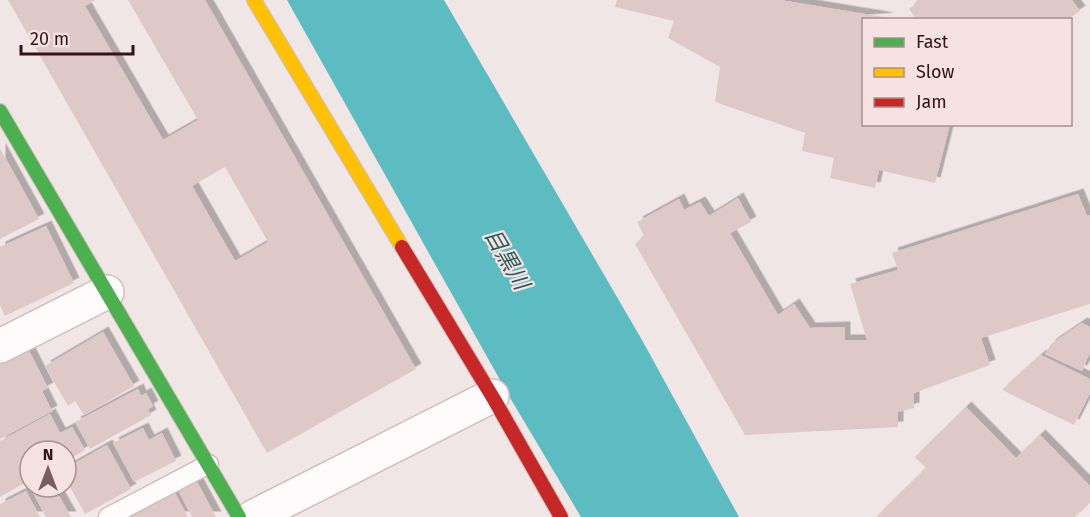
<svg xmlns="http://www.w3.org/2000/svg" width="1090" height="517" font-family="'Fira Sans','Noto Sans JP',sans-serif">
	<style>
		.water { fill: #5dbbc2 }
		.building { fill: #dec9c8; fill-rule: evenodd; filter: url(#shadow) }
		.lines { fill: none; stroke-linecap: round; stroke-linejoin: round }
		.lane-casing { stroke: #d1bdbc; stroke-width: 21 }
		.street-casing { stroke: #d1bdbc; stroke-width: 36 }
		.fast-casing { stroke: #d1bdbc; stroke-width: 16 }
		.slow-casing { stroke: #d1bdbc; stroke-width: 16 }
		.jam-casing { stroke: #d1bdbc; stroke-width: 16 }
		.lane { stroke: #fdfbfb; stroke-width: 18 }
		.street { stroke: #fdfbfb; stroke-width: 33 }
		.fast { stroke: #4caf50; stroke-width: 14 }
		.slow { stroke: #ffc107; stroke-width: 14 }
		.jam { stroke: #c62828; stroke-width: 14 }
		.labels { text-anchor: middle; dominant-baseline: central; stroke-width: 4.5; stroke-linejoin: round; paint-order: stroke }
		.water-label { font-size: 22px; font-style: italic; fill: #275b5f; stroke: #f5e2e1 }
	</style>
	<defs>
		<filter id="shadow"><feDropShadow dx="5.5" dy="-5.5" stdDeviation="0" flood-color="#0004"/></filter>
	</defs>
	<rect width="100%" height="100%" fill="#f1e6e6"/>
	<path class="water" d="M287,0H444L642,340L739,517H581L509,396Z"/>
	<path class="building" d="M8,0H95L85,6L163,140L198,120L128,0H205L416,369L267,453ZM225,167L268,242L235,261L192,186Z
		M617,0H780L889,18L864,20V124H950L935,183L879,170L875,188L830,178L834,158L802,151L805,133L715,102L720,67L668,38L674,21L615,7Z
		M920,0H1072L1080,11L1067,20H917L909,9Z
		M0,148L39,219L0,239Z
		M1078,194L1087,216L1090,215V304L981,338L990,365L914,393V408L898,412V427L745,435L635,244L644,236L637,222L679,199L684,210L700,202L709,216L738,198L751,222L730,233L778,315L794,304L810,328L845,327V340H867L850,284L898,270L892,253Z
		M46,226L74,283L5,316L0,305V247Z
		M1082,323L1090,327V352L1082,371L1045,354L1051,344Z
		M103,332L134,386L84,415L75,401L68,406L45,366Z
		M27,347L48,388L42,391L52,411L0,439V362Z
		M1041,355L1090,379V393L1074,425L1002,390Z
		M138,389L141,396L146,393L153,406L148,409L151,415L90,449L75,422Z
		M966,407L1016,458L1040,435L1090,486V502L1075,517H876L926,468L915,457Z
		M50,414L60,433L72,427L85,450L66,461V451H30V480L0,497V441Z
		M143,428L149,440L162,433L176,461L134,482L113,443Z
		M107,445L131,489L85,514L66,480V468Z
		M196,480L216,517H192L178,490Z
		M30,487H54L71,517H46Z
		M26,491L40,517H0V504Z
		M174,491L188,517H132L130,513Z"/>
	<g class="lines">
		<g class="lane-casing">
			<path id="lane" d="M108,517L209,464"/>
		</g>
		<g class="street-casing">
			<path id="street" d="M0,346L107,292
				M253,517L492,396"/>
		</g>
		<g class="fast-casing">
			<path id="fast" d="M0,111L239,517"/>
		</g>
		<g class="slow-casing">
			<path id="slow" d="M254,0L402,247"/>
		</g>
		<g class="jam-casing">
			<path id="jam" d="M402,247L495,401L561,517"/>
		</g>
		<use href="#lane" class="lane"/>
		<use href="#street" class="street"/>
		<use href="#fast" class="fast"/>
		<use href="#slow" class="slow"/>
		<use href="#jam" class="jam"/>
	</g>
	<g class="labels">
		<g class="water-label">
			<text transform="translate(507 259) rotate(60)">目黒川</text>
		</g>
	</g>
	<rect x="862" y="18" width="210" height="108" fill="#f5e2e1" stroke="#a8908f" stroke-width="1.5"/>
	<rect x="874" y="38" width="30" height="9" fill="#4caf50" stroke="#a8908f" stroke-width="1.5"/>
	<text x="916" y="48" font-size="18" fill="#341514">Fast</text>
	<rect x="874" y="68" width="30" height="9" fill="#ffc107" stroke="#a8908f" stroke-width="1.5"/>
	<text x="916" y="78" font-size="18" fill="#341514">Slow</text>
	<rect x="874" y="98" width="30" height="9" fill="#c62828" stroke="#a8908f" stroke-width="1.5"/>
	<text x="916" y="108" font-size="18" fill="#341514">Jam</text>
	<g transform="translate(48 469)"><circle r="28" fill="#f5e2e1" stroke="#a8908f" stroke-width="1.5"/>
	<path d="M0-4.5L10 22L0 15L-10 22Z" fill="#765e5e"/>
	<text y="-9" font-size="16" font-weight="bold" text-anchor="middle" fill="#341514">N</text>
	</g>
	<path d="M21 45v9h112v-9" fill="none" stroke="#341514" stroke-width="3"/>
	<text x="30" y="45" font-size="18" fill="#341514" stroke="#f5e2e1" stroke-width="4.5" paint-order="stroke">20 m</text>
</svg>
